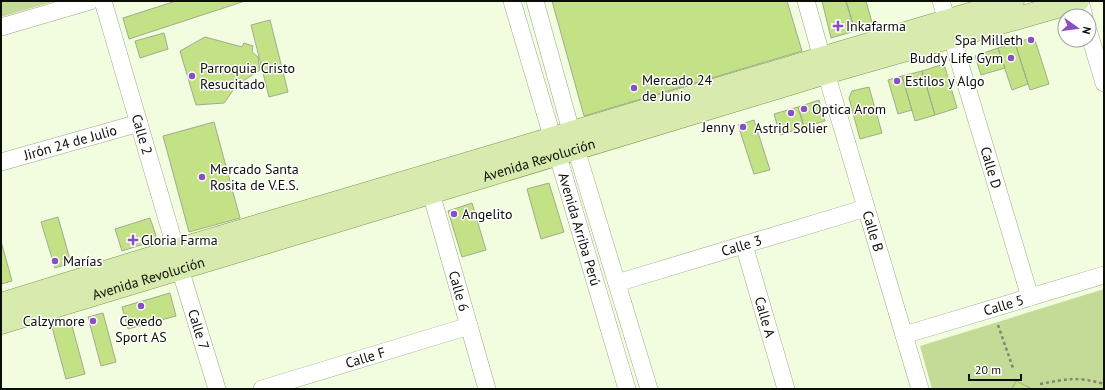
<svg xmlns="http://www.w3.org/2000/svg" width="1105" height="390" font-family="'PT Sans',sans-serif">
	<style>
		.green { fill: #c4db97 }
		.building { fill: #c3e185; stroke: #a1ab8f }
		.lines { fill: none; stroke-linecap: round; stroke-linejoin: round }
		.minor-casing { stroke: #9da78b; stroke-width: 18 }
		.major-casing { stroke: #7f9551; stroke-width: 23 }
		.path { stroke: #7f8673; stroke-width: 2.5; stroke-dasharray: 3 3; stroke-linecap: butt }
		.minor { stroke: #fff; stroke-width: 17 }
		.major { stroke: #d8ebaf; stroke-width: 22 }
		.poi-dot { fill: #894fc6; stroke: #fff; stroke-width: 1.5 }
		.labels { text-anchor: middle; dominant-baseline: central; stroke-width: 3; stroke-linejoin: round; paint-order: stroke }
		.poi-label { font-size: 14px; fill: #0b0e05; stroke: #fff; text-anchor: start }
		.street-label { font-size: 14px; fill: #0b0e05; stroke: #fff }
	</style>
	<rect width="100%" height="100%" fill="#f2fddf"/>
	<path class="green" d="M1,1H56L1,17Z
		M1104,289V389H932L920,346Z"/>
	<path class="building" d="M176,1H245L129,39L123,18Z
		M552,1H787L802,51L584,116Z
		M822,1H846L855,31L831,38Z
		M846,1H866L873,26L855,31Z
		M270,20L288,92L269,97L251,25Z
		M164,33L168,49L140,58L135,41Z
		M205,37L242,47L244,43L253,46L252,52L258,57L260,70L237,85L224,103L196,105L180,51Z
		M1034,37L1049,84L1030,90L1015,43Z
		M1015,43L1028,84L1012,90L998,48Z
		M998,48L1005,68L981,75L975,56Z
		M944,64L957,108L935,115L922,71Z
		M922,71L935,115L915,121L902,76Z
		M902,76L912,110L898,114L888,80Z
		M869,87L882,133L860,139L849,98L852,91Z
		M819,100L825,121L804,127L798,107Z
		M798,107L804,127L780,135L774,114Z
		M754,120L770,170L754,174L738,125Z
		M214,122L240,218L189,232L163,136Z
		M549,183L564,232L541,239L527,189Z
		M472,203L486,250L462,257L448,211Z
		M58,217L71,263L55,268L41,222Z
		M150,218L156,236L153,241L122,251L115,229Z
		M1,241L12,281L1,284Z
		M170,293L176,316L128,329L122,307Z
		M103,313L116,362L101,366L88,317Z
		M71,322L85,374L66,379L52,327Z
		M1016,381L1032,389H1012Z"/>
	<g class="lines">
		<g class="minor-casing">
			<g id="minor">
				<path id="s1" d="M103,1L176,250L180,269L217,389"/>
				<path id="s2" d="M512,1L627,389"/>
				<path d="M535,1L576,149L649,389"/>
				<path d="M806,1L822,58"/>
				<path id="s3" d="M941,1L1030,297"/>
				<path d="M1080,1L1084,16"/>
				<path d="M1,27L90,1"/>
				<path d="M1089,33L1104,83"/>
				<path id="s4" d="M826,73L920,389"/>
				<path id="s5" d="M1,162L139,123"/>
				<path id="s6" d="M431,193L487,389"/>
				<path id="s7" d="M744,245L786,389"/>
				<path id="s8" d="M617,283L866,208"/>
				<path id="s9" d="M904,335L1104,275"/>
				<path id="s10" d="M262,389L469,326"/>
			</g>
		</g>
		<g class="major-casing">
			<g id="major">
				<path d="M1,304L176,250L1013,1"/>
				<path id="s11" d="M1,323L826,73L1078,1"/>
			</g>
		</g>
		<path class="path" d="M998,325L1013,368
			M1040,384C1068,379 1076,376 1104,384"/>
		<use href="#minor" class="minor"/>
		<use href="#major" class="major"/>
	</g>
	<g class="poi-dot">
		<path d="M836 20h4v4h4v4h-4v4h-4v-4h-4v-4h4z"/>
		<circle cx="1031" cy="40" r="4"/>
		<circle cx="1011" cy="58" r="4"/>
		<circle cx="192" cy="76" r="4"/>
		<circle cx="897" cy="81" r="4"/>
		<circle cx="634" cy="88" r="4"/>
		<circle cx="804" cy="109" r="4"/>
		<circle cx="791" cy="113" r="4"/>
		<circle cx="743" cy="127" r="4"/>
		<circle cx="202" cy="177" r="4"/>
		<circle cx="454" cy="214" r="4"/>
		<path d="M131 234h4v4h4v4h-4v4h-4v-4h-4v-4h4z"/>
		<circle cx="55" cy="261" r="4"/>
		<circle cx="141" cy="306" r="4"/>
		<circle cx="93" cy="321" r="4"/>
	</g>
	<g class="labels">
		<g class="poi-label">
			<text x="846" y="26">Inkafarma</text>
			<text x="1023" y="40" text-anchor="end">Spa Milleth</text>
			<text x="1003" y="58" text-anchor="end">Buddy Life Gym</text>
			<text x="200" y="68">Parroquia Cristo<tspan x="200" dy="16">Resucitado</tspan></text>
			<text x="642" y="80">Mercado 24<tspan x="642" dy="16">de Junio</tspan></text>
			<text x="905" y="81">Estilos y Algo</text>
			<text x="812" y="109">Optica Arom</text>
			<text x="735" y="127" text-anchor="end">Jenny</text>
			<text x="791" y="128" text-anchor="middle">Astrid Solier</text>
			<text x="210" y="169">Mercado Santa<tspan x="210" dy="16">Rosita de V.E.S.</tspan></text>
			<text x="462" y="214">Angelito</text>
			<text x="141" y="240">Gloria Farma</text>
			<text x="63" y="261">Marías</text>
			<text x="85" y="321" text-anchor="end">Calzymore</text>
			<text x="141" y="321" text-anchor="middle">Cevedo<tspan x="141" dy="16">Sport AS</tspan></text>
		</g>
		<g class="street-label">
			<text stroke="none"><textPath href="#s1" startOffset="139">Calle 2</textPath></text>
			<text stroke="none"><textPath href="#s5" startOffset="72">Jirón 24 de Julio</textPath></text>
			<text stroke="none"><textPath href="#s11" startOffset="562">Avenida Revolución</textPath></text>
			<text stroke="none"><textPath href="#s3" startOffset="174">Calle D</textPath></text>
			<text stroke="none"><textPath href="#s2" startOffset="238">Avenida Arriba Perú</textPath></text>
			<text stroke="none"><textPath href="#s4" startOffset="165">Calle B</textPath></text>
			<text stroke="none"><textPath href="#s8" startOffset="130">Calle 3</textPath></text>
			<text stroke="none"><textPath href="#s11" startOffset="154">Avenida Revolución</textPath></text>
			<text stroke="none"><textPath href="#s6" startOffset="102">Calle 6</textPath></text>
			<text stroke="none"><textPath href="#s9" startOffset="104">Calle 5</textPath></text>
			<text stroke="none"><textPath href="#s7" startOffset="75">Calle A</textPath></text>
			<text stroke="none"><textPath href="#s1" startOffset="342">Calle 7</textPath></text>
			<text stroke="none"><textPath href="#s10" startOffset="108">Calle F</textPath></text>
		</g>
	</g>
	<rect width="1105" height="390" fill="none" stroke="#0b0e05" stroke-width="4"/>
	<g transform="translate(1077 28) rotate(104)"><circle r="19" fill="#ffffff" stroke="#9d9f9b"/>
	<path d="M0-3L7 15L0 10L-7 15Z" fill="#894fc6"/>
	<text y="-6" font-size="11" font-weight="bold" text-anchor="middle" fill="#0b0e05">N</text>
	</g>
	<path d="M969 374v6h52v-6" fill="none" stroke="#0b0e05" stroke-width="2"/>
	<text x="975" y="374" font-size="12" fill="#0b0e05" stroke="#ffffff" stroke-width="3" paint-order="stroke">20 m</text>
</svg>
